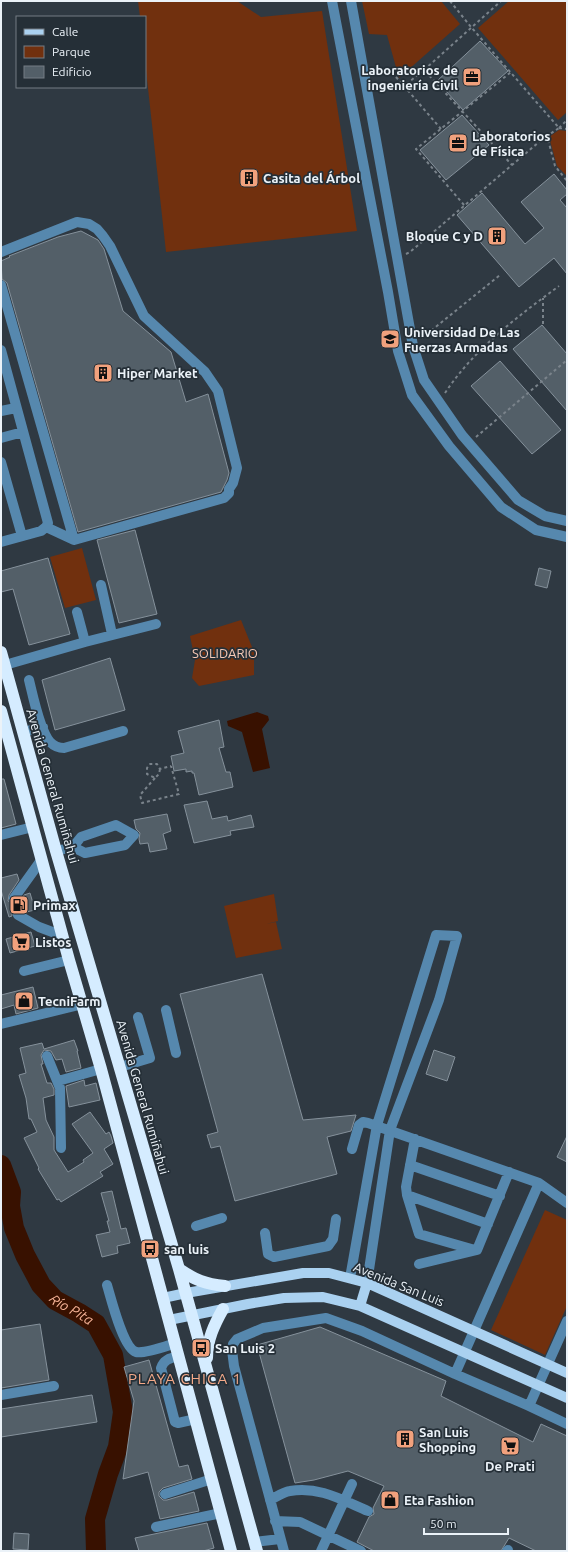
<svg xmlns="http://www.w3.org/2000/svg" width="568" height="1552" font-family="Ubuntu,sans-serif">
	<style>
		.green { fill: #71300e }
		.water { fill: #381100 }
		.lines { fill: none; stroke-linecap: round; stroke-linejoin: round }
		.river { stroke: #381100; stroke-width: 20 }
		.building { fill: #535f68; stroke: #85919b }
		.minor-tunnel { stroke: #4b555d; stroke-width: 10; stroke-dasharray: 10 5; stroke-linecap: butt }
		.path { stroke: #7a838b; stroke-width: 2; stroke-dasharray: 3 3; stroke-linecap: butt }
		.minor { stroke: #5688ae; stroke-width: 10 }
		.major { stroke: #aad1f0; stroke-width: 10 }
		.highway { stroke: #d5ecff; stroke-width: 12 }
		.labels { text-anchor: middle; dominant-baseline: central; stroke-width: 3.5; stroke-linejoin: round; paint-order: stroke }
		.poi-label { font-size: 13px; font-weight: bold; fill: #ebf2f8; stroke: #252f37; text-anchor: start }
		.park-label { font-size: 13px; fill: #f6c8b5; stroke: #252f37 }
		.street-label { font-size: 13px; fill: #ebf2f8; stroke: #252f37 }
		.water-label { font-size: 14px; font-style: italic; fill: #f7b497; stroke: #252f37 }
		.quarter-label { font-size: 15px; letter-spacing: 1px; fill: #f6aa89; stroke: #252f37 }
	</style>
	<rect width="100%" height="100%" fill="#2f3942"/>
	<path class="green" d="M138,1H237L261,17L322,11L357,231L166,252L145,61V17H140Z
		M362,1H441L460,24L399,78L387,35L369,34Z
		M509,1H567V112L558,120L478,28Z
		M559,130L567,131V176L557,166L549,137Z
		M82,548L96,600L65,608L50,557Z
		M241,620L254,652V675L199,686L192,678L195,660L190,636Z
		M274,894L278,921L266,924L276,922L282,949L236,958L224,906Z
		M545,1210L567,1220V1306L545,1355L491,1330Z"/>
	<path class="water" d="M257,712L268,716L269,720L262,729L270,768L253,772L242,732L228,726L227,721Z"/>
	<g class="lines">
		<path class="river" id="s1" d="M1,1165L11,1192L10,1206L14,1228L25,1255L41,1285L55,1300L79,1313L96,1324L113,1355L123,1412L118,1447L108,1474L95,1519L96,1551"/>
	</g>
	<path class="building" d="M480,41L508,71L463,110L437,81Z
		M462,115L489,145L446,180L420,150Z
		M243,174H255V183L243,182Z
		M554,174L567,190V194L560,200L567,208V274L554,258L519,287L457,215L482,193L525,244L544,228L521,202Z
		M81,231L98,240L104,249L123,311L171,352L186,402L208,394L229,473L227,480L221,492L78,532L7,283L2,279L1,261L10,257L9,256L58,237Z
		M542,325L567,354V411L513,349Z
		M500,361L561,430L532,454L471,386Z
		M135,530L157,614L119,623L97,540Z
		M48,558L70,634L29,645L13,589L1,592V571Z
		M539,568L551,571L547,588L535,585Z
		M110,658L125,710L55,730L42,680Z
		M219,720L224,747L219,748L226,772H230L233,787L199,795L194,773H192V771L186,772V769L174,771L171,756L184,753L178,731Z
		M1,779H4L16,824L1,828Z
		M207,801L212,819L227,816L228,821L251,815L254,827L230,831L231,835L194,843L184,805Z
		M167,814L171,831L163,834L167,849L150,852L148,843L140,844L139,839L140,833L136,829L134,820Z
		M17,874L19,880L9,895L8,901L11,903L16,904L24,895L30,893L35,910L26,912L21,909H15L12,912V916L9,917L1,890V878Z
		M31,932L35,946L10,953L6,939Z
		M262,974L303,1120L356,1115L351,1131L327,1137L337,1174L235,1201L220,1146L211,1148L207,1135L218,1132L180,994Z
		M33,987L38,1008L16,1014L14,1005L1,1009V995Z
		M74,1040L78,1051H77L81,1068L66,1072L62,1059L56,1060L51,1051L44,1050L41,1055L43,1064H41L47,1083H51L54,1089V1095L43,1098L46,1120L54,1137V1150L68,1172L84,1162L83,1160L93,1153L72,1124L90,1112L106,1134L109,1132L111,1136L113,1143L104,1149L113,1164L100,1172L103,1176L61,1202L59,1199L57,1200L38,1169L39,1168L24,1138L37,1132L31,1119H29L26,1098L19,1075L26,1073L20,1048L42,1043L44,1049Z
		M434,1050L455,1057L447,1081L426,1074Z
		M84,1080L85,1086L96,1083L100,1100L69,1107L66,1086Z
		M567,1136V1162L557,1157Z
		M112,1191L121,1229L126,1228L130,1243L117,1246L118,1253L102,1257L96,1235L110,1232L107,1221H109L101,1193Z
		M40,1324L49,1380L1,1388V1330Z
		M320,1327L446,1381L441,1396L533,1442L541,1424L567,1436V1551H536L509,1538L501,1551H374L357,1542L369,1517L374,1514L373,1508L384,1486L348,1471L314,1480L295,1483L257,1345Z
		M149,1360L179,1467L188,1465L192,1479L163,1488L159,1492V1496L163,1500H167L194,1492L199,1511L160,1519L148,1472L123,1479L134,1401L124,1367Z
		M92,1395L97,1422L1,1437V1409Z
		M207,1523L214,1548L203,1551H139L135,1538Z
		M14,1533L29,1534L28,1550L13,1549Z"/>
	<g class="lines">
		<path class="minor-tunnel" d="M14,898V907L18,915"/>
		<path class="path" d="M450,1L471,27L559,128L547,136L555,166L567,181
			M388,68L404,86
			M424,70L501,1
			M559,128L567,120
			M559,128L567,129
			M441,129L404,86L424,70L512,165
			M464,205L416,149L511,72
			M406,254L410,252L546,136
			M543,324V298
			M422,338L500,275
			M445,393C474,349 517,317 559,286
			M476,437L567,360
			M160,769L159,774L155,778L147,774V768L150,764H157L160,769L171,766
			M155,778L140,795L142,803L179,794L171,766"/>
		<path class="minor" d="M332,1L388,292L398,351L412,395L449,446L501,507L536,530L567,537
			M351,1L413,346L424,380L462,435L518,500L545,516L567,521
			M1,252L77,222L89,224L97,229L103,236L110,246L144,316L205,372L218,391L237,468L233,483L229,489V493L224,498L74,540L46,527
			M1,285L74,540
			M1,350L48,523L46,527L41,531L1,542
			M1,411L16,408
			M1,438L23,432
			M1,462L22,536
			M101,585L112,634
			M77,612L85,642
			M5,665L85,642L156,624
			M29,680C33,696 40,731 50,742C55,747 59,748 64,748L123,731
			M23,732L43,727
			M1,835L33,827
			M56,851L73,847L81,837L116,825L134,835L125,845L85,853L73,847
			M14,898L42,859
			M18,915L39,927L63,936
			M24,971L69,960
			M166,1010L176,1053
			M1,1024L83,1004
			M47,1056L60,1088L61,1148
			M120,1067L150,1058L138,1017
			M58,1081L101,1069
			M415,1139L406,1187L407,1195L488,1224
			M352,1149L359,1125L363,1122L368,1123L539,1183
			M410,1165L500,1196
			M407,1195L419,1234L475,1250
			M567,1203L539,1183L455,1374L529,1406L567,1321
			M196,1226L222,1218
			M265,1233L268,1254L274,1257L328,1246L333,1239L336,1219
			M419,1264L477,1250L509,1172
			M350,1278L377,1125L436,935L457,936L439,1000L390,1130L367,1283
			M107,1285C111,1298 123,1348 136,1352C145,1354 166,1346 176,1343
			M179,1356C171,1358 164,1359 161,1368L175,1422L178,1423L196,1419
			M1,1395L54,1386
			M529,1406L567,1424
			M165,1494L212,1479
			M270,1500C276,1497 283,1492 290,1491C319,1486 342,1500 368,1511
			M275,1521L300,1522L361,1551
			M156,1527L221,1513
			M254,1542L280,1539
			M284,1551L234,1366L232,1350L233,1344L237,1339L263,1328L326,1318L362,1331L455,1374
			M321,1551L352,1484
			M507,1551L508,1550"/>
		<path class="major" d="M163,1298L186,1293L303,1273H329L367,1283L567,1373
			M360,1306L367,1283
			M169,1320L248,1304L284,1298L323,1297L360,1306L567,1398"/>
		<path class="highway" d="M1,652L56,851L179,1269L257,1551
			M1,711L69,960L101,1069L231,1551
			M179,1269C195,1280 205,1284 225,1286
			M207,1358C207,1340 214,1325 223,1309"/>
	</g>
	<defs>
		<g id="office-square" transform="scale(1)"><rect x="-9" y="-9" width="18" height="18" rx="4" fill="#f1a17d" stroke="#252f37"/><path d="M-6-3h4V-5.5h4V-3h4V5H-6ZM-1-4.5V-3h2v-1.5ZM-6 0V1H6V0Z" fill="#111"/></g>
		<g id="building-square" transform="scale(1)"><rect x="-9" y="-9" width="18" height="18" rx="4" fill="#f1a17d" stroke="#252f37"/><path d="M-4-6H4V6H1V3H-1V6H-4ZM-2.5-4.3h1.7v1.8h-1.7ZM.8-4.3h1.7v1.8H.8ZM-2.5-1h1.7V.8h-1.7ZM.8-1h1.7V.8H.8Z" fill="#111"/></g>
		<g id="university-square" transform="scale(1)"><rect x="-9" y="-9" width="18" height="18" rx="4" fill="#f1a17d" stroke="#252f37"/><path d="M0-5L7-2L0 1L-7-2ZM-4 1L0 2.5L4 1V4Q0 6-4 4Z" fill="#111"/></g>
		<g id="fuel-square" transform="scale(1)"><rect x="-9" y="-9" width="18" height="18" rx="4" fill="#f1a17d" stroke="#252f37"/><path d="M-5.5-6h7V0h2V4h1.3V-2.5L3-4.5l.8-.8L6-3V5H2.5V1h-1V6h-7ZM-4.2-4.7v3.2H.2V-4.7Z" fill="#111"/></g>
		<g id="supermarket-square" transform="scale(1)"><rect x="-9" y="-9" width="18" height="18" rx="4" fill="#f1a17d" stroke="#252f37"/><path d="M-6-5.5h2.5l.6 2H6L4.5 2H-2.5L-4.4-4H-6ZM-1.5 3.2a1.3 1.3 0 1 0 .1 0ZM3 3.2a1.3 1.3 0 1 0 .1 0Z" fill="#111"/></g>
		<g id="shop-square" transform="scale(1)"><rect x="-9" y="-9" width="18" height="18" rx="4" fill="#f1a17d" stroke="#252f37"/><path d="M-5-2.5h2.3a2.7 3.5 0 0 1 5.4 0H5L5.5 6h-11ZM-1.5-2.5h3a1.5 2.3 0 0 0-3 0Z" fill="#111"/></g>
		<g id="bus-square" transform="scale(1)"><rect x="-9" y="-9" width="18" height="18" rx="4" fill="#f1a17d" stroke="#252f37"/><path d="M-5-6H5V4H4V6H2V4H-2V6H-4V4H-5ZM-3.5-4V0h7V-4ZM-3.5 1.2v1.5H-2V1.2ZM2 1.2v1.5H3.5V1.2Z" fill="#111"/></g>
	</defs>
	<g fill-rule="evenodd">
		<use href="#office-square" x="472" y="77"/>
		<use href="#office-square" x="458" y="143"/>
		<use href="#building-square" x="249" y="178"/>
		<use href="#building-square" x="497" y="236"/>
		<use href="#university-square" x="390" y="339"/>
		<use href="#building-square" x="103" y="373"/>
		<use href="#fuel-square" x="19" y="905"/>
		<use href="#supermarket-square" x="21" y="942"/>
		<use href="#shop-square" x="24" y="1001"/>
		<use href="#bus-square" x="150" y="1249"/>
		<use href="#bus-square" x="201" y="1348"/>
		<use href="#building-square" x="405" y="1439"/>
		<use href="#supermarket-square" x="510" y="1446"/>
		<use href="#shop-square" x="390" y="1500"/>
	</g>
	<g class="labels">
		<g class="poi-label">
			<text x="458" y="70" text-anchor="end">Laboratorios de<tspan x="458" dy="15">ingeniería Civil</tspan></text>
			<text x="472" y="136">Laboratorios<tspan x="472" dy="15">de Física</tspan></text>
			<text x="263" y="178">Casita del Árbol</text>
			<text x="483" y="236" text-anchor="end">Bloque C y D</text>
			<text x="404" y="332">Universidad De Las<tspan x="404" dy="15">Fuerzas Armadas</tspan></text>
			<text x="117" y="373">Hiper Market</text>
			<text x="33" y="905">Primax</text>
			<text x="35" y="942">Listos</text>
			<text x="38" y="1001">TecniFarm</text>
			<text x="164" y="1249">san luis</text>
			<text x="215" y="1348">San Luis 2</text>
			<text x="419" y="1432">San Luis<tspan x="419" dy="15">Shopping</tspan></text>
			<text x="510" y="1466" text-anchor="middle">De Prati</text>
			<text x="404" y="1500">Eta Fashion</text>
		</g>
		<g class="park-label">
			<text x="225" y="653">SOLIDARIO</text>
		</g>
		<g class="street-label">
			<text transform="translate(53 786) rotate(74)">Avenida General Rumiñahui</text>
			<text transform="translate(143 1097) rotate(74)">Avenida General Rumiñahui</text>
			<text transform="translate(399 1284) rotate(22)">Avenida San Luis</text>
		</g>
		<g class="water-label">
			<text stroke="none"><textPath href="#s1" startOffset="168">Río Pita</textPath></text>
		</g>
		<g class="quarter-label">
			<text x="185" y="1378">PLAYA CHICA 1</text>
		</g>
	</g>
	<rect width="568" height="1552" fill="none" stroke="#ebf2f8" stroke-width="4"/>
	<rect x="16" y="16" width="130" height="72" fill="#252f37" stroke="#747d84"/>
	<rect x="24" y="29" width="20" height="6" fill="#aad1f0" stroke="#747d84"/>
	<text x="52" y="36" font-size="12" fill="#ebf2f8">Calle</text>
	<rect x="24" y="46" width="20" height="12" fill="#71300e" stroke="#747d84"/>
	<text x="52" y="56" font-size="12" fill="#ebf2f8">Parque</text>
	<rect x="24" y="66" width="20" height="12" fill="#535f68" stroke="#747d84"/>
	<text x="52" y="76" font-size="12" fill="#ebf2f8">Edificio</text>
	<path d="M424 1528v6h84v-6" fill="none" stroke="#ebf2f8" stroke-width="2"/>
	<text x="430" y="1528" font-size="12" fill="#ebf2f8" stroke="#252f37" stroke-width="3" paint-order="stroke">50 m</text>
</svg>
